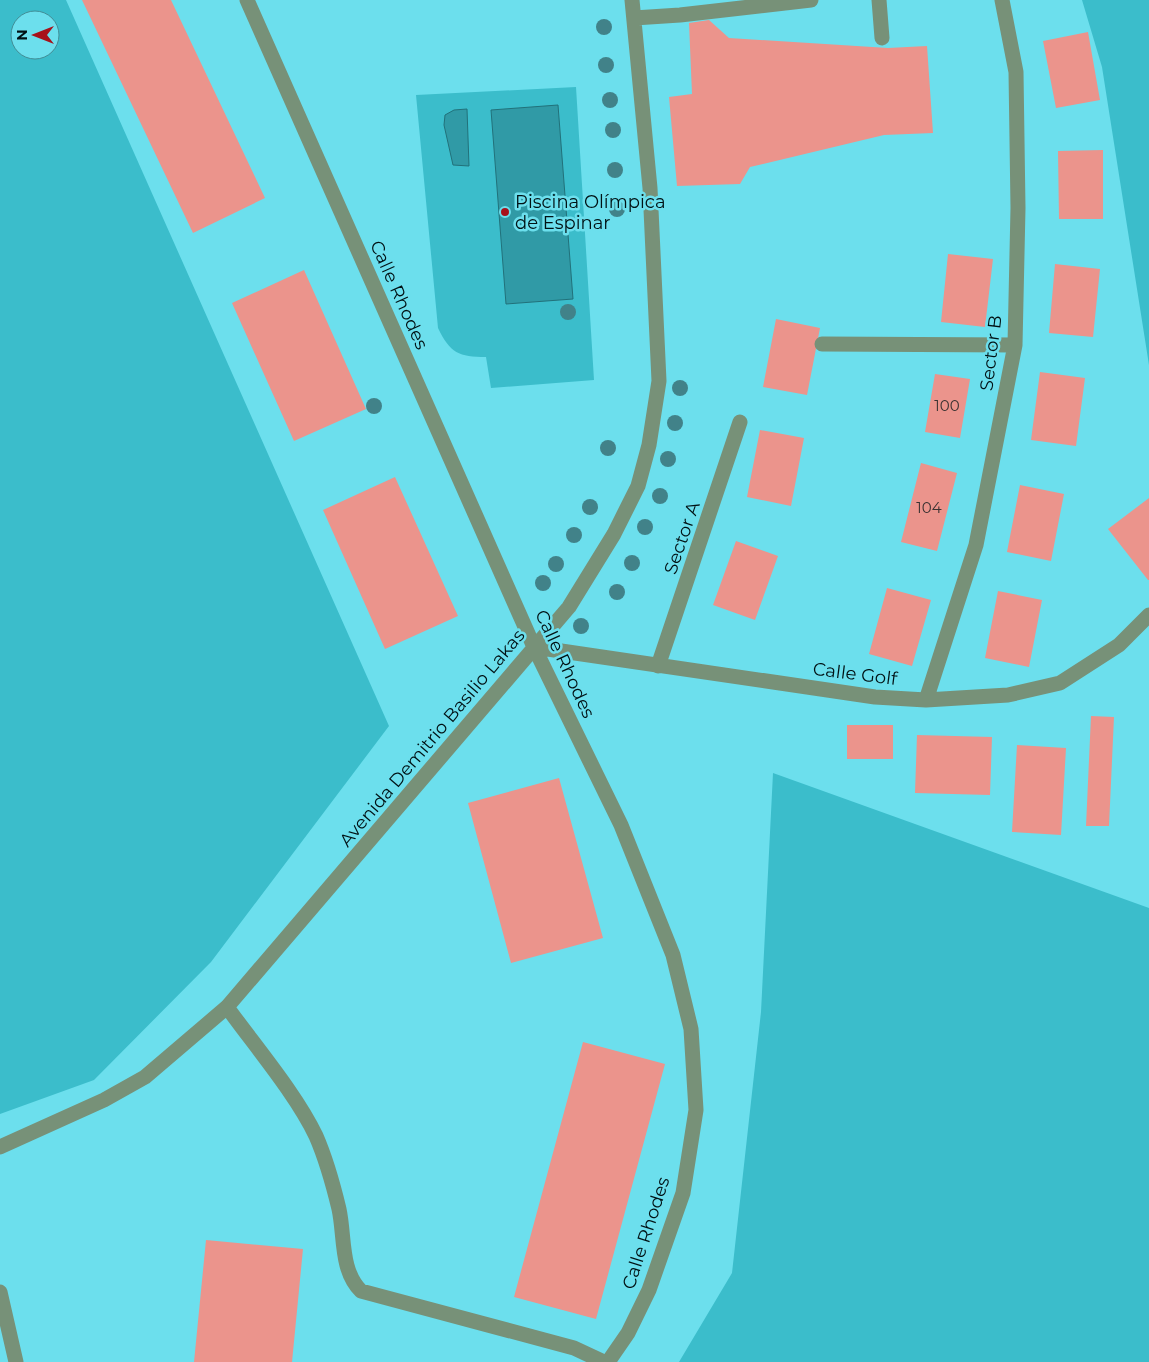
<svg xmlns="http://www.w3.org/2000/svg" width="1149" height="1362" font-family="Montserrat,sans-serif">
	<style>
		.green { fill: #3bbdcb; fill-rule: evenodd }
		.water { fill: #309aa6; stroke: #22717a }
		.building { fill: #eb948c }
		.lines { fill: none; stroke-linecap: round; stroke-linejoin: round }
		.minor { stroke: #779178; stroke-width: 15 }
		.tree { fill: #418289 }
		.poi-dot { fill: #a7111a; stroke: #6cdfed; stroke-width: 2 }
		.labels { text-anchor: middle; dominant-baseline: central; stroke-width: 5; stroke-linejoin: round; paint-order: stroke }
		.number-label { font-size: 15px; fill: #3b3232 }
		.poi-label { font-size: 18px; fill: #001114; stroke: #6cdfed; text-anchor: start }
		.street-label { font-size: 18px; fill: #001114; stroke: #6cdfed }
	</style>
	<rect width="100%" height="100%" fill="#6cdfed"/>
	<path class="green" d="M0,0H66L389,726L211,962L94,1080L0,1114ZM20,20H50V50H20Z
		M1082,0H1149V365L1102,67Z
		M576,87L594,380L491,388L486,357C459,357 450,353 438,328L416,95Z
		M773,773L1149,908V1362H679L732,1273L761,1012Z"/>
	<path class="water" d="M558,105L573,299L506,304L491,110Z
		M467,109L469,166L453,165L444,125L445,115L454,110Z"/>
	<path class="building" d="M82,0H171L265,198L193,233Z
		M709,20L729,38L888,48L927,46L933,133L884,135L750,167L740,184L677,186L669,97L692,94L689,23Z
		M1088,32L1100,100L1056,108L1043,41Z
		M1103,150V219H1059L1058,151Z
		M948,254L993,259L985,327L941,322Z
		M1055,264L1100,269L1093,337L1049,333Z
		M304,270L366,409L294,441L232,303Z
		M776,319L820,328L807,395L763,387Z
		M1040,372L1085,378L1076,446L1031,440Z
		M935,374L970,379L960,438L925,432Z
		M760,430L804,438L791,506L747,497Z
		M921,463L957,473L937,551L901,542Z
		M395,477L458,616L385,649L323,510Z
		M1020,485L1064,494L1051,561L1007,552Z
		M1149,498V580H1148L1108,529Z
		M736,541L778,556L755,620L713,605Z
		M887,588L931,600L912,666L869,654Z
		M998,591L1042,600L1029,667L985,658Z
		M1091,716L1114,717L1109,826H1086Z
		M847,725H893V759H847Z
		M917,735L992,737L990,795L915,793Z
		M1017,745L1066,748L1061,835L1012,832Z
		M559,778L603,938L511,963L468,803Z
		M583,1042L665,1064L596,1319L514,1297Z
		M206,1240L303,1249L292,1362H194Z"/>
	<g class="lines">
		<path class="minor" d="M247,0L534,647L621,825L673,955L691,1029L696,1110L683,1193L649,1290L628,1333L608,1362
			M879,0L882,38
			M634,18L680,15L811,0
			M822,344L1015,345
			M534,647L875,697L926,700L1008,695L1060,683L1119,645L1149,615
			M658,666L740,422
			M926,700L976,545L1015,345L1018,208L1016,72L1002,0
			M227,1007C255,1046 296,1094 316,1136C326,1159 333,1184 339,1209C345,1237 340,1270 361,1291L574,1348L604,1362
			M0,1147L104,1100L145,1077L227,1007L569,607L614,534L638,486L649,445L659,381L650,188L632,0
			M0,1292L16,1362"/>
	</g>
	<g class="tree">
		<circle cx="604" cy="27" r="8"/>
		<circle cx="606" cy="65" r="8"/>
		<circle cx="610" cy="100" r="8"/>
		<circle cx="613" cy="130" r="8"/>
		<circle cx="615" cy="170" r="8"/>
		<circle cx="617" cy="209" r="8"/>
		<circle cx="568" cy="312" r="8"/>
		<circle cx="680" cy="388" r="8"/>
		<circle cx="374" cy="406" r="8"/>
		<circle cx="675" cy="423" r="8"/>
		<circle cx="608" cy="448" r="8"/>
		<circle cx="668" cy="459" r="8"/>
		<circle cx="660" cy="496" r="8"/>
		<circle cx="590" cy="507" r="8"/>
		<circle cx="645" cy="527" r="8"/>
		<circle cx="574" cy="535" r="8"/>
		<circle cx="632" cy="563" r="8"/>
		<circle cx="556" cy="564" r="8"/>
		<circle cx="543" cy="583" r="8"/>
		<circle cx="617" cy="592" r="8"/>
		<circle cx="581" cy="626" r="8"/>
	</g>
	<circle class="poi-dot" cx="505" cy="212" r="5"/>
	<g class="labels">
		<g class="number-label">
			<text x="947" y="405">100</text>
			<text x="929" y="507">104</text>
		</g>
		<g class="poi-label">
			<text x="515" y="202">Piscina Olímpica<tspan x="515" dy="21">de Espinar</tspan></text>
		</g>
		<g class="street-label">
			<text transform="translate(399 295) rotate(66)">Calle Rhodes</text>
			<text transform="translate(991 353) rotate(-83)">Sector B</text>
			<text transform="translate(682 538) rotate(-71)">Sector A</text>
			<text transform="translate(565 664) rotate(65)">Calle Rhodes</text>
			<text transform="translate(855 674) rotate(7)">Calle Golf</text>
			<text transform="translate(432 738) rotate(-50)">Avenida Demitrio Basilio Lakas</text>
			<text transform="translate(646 1233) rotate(-72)">Calle Rhodes</text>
		</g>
	</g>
	<g transform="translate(35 35) rotate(270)"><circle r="24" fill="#6cdfed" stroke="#418d96"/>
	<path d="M0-4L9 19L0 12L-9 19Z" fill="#a7111a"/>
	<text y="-8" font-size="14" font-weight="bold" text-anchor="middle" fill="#001114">N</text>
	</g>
</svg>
